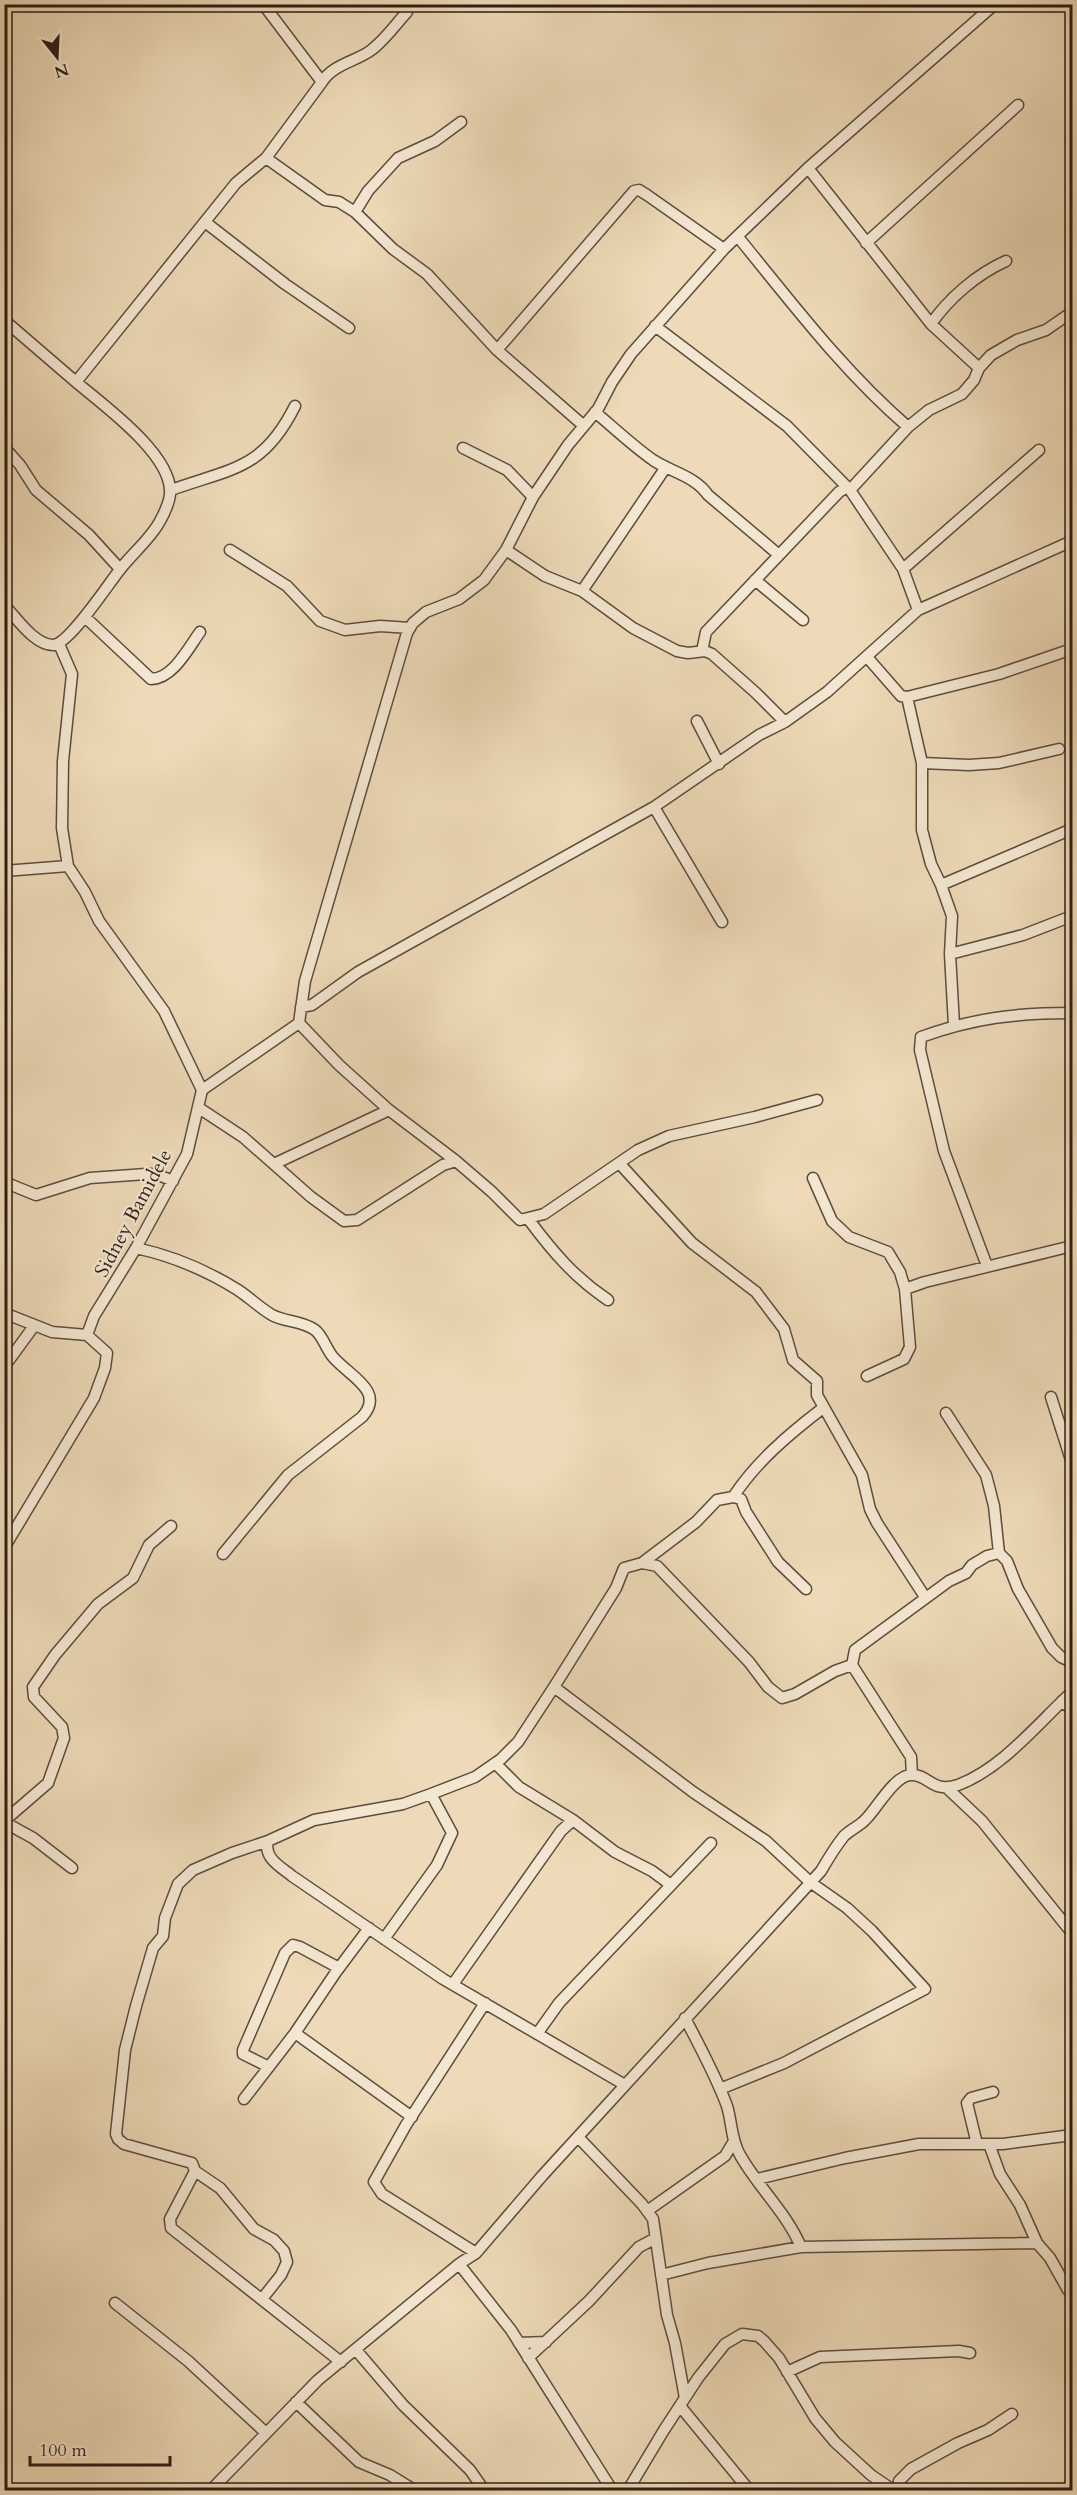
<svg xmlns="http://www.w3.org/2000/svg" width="1077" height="2495" font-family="Cardo,serif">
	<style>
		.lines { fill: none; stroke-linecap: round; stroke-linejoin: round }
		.minor-casing { stroke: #5d4c3e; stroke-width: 13 }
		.minor { stroke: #f4e7d1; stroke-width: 10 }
		.labels { text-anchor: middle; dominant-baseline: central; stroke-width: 4.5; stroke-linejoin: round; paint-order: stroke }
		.street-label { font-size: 20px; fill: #2d1d15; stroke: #f4e7d1 }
	</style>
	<rect width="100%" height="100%" fill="#eedab8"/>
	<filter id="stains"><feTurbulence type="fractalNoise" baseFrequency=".00333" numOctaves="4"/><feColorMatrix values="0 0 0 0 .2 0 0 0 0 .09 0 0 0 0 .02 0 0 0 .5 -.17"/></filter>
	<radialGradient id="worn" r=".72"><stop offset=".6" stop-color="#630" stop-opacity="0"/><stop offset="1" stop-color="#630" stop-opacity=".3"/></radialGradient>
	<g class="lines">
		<g class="minor-casing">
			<path id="minor" d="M322,82C332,65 354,62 370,51C384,41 395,25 407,12
				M266,158L325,200L339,202L355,212L368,191L398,158L435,141L461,122
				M808,168L931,324L979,368
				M355,212L393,249L427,274L497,350L584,426
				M205,222L285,284L349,328
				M738,237C792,303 843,371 908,427
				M866,243L1018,105
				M4,320L76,382L236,183L266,158L322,82L263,4
				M931,324C949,298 977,274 1006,261
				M497,350L634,191L639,190L647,195L724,249
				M595,412C614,428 633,446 653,460C671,472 695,476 708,495L779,555
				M4,447L20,465L36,490L89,535L120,569
				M463,448L507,470L533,497
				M171,490C232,468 263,470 295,406
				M850,490L908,427L929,410L962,394L974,380L979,368L991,355L1017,340L1046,330L1072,312
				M230,550L287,586L320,621L345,630L380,626L410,628
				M506,550L545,576L582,591L633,628L677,651L688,653L705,651L712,654L756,693L785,722
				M903,569L1039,450
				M755,580L803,620
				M582,591L666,467
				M4,605C16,617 34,645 53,645C70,644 110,581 122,567C134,552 151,538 160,521C164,514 171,499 170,491C170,453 103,405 76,382
				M918,610L1072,541
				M85,617L151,679C173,679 189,647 200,632
				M59,644L72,674L63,761L62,828L68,866
				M702,651L706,632L839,492L847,487
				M867,657L901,696L907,697L999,674L1072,649
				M907,697L922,763V830L931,864L941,885L952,916L950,954L954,1025
				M697,721L719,764
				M922,763L969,765L999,763L1059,749
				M654,807L722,922
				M4,871L68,866L85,892L99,921L164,1011L202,1090L187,1154L136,1248L94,1316L87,1335L52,1332L4,1313
				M941,885L1072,829
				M950,954L1023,935L1072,916
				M301,1007L312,1005L358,972L654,807L759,735L785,722L827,692L918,610L903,569L850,490L787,426L655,326
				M202,1090L299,1023
				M817,1100L755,1117L669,1136L638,1150L544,1214L520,1220L492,1192L456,1161L389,1110L339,1065L299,1023L305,981L407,633L413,623L426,612L459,599L484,580L506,550L533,497L568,445L598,409L612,382L631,354L724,249L808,168L995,4
				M199,1108L243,1137L311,1197L344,1221L357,1220L443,1165L456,1161
				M274,1164L389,1110
				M620,1164L692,1243L756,1292L784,1329L793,1360L817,1381V1395L862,1475L870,1509L877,1523L925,1597
				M813,1178L832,1221L849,1237L888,1252L900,1272L905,1289
				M4,1182L36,1195L90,1178L146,1174H156L173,1181
				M529,1220C553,1252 574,1277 608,1300
				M136,1248C173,1256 206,1270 238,1290C250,1298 260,1308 272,1315C285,1322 303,1321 315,1330C323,1336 326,1349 333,1357C349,1376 386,1391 362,1417L288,1475L223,1554
				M987,1266L944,1151L920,1050L921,1037C974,1018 1016,1013 1072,1013
				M4,1367L34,1326
				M867,1376L904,1359L910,1347L905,1289L925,1282L1072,1246
				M1051,1397L1072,1463
				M946,1413L986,1475L994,1506L999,1553
				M733,1497C757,1461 789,1434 823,1408
				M4,1548L94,1398L105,1368L107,1353L87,1335
				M642,1563L696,1522L717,1500L733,1497L741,1499L746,1512L778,1562L806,1589
				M554,1687L693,1792L766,1841L810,1882L847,1908L872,1931L925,1989L784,2063L720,2089
				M1062,1701L1072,1710
				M912,1775L911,1757L852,1665L855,1650L949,1581L966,1573L972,1565L987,1556L999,1553L1007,1561L1018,1589L1052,1648L1061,1657L1072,1662
				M947,1788L982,1821L1072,1933
				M573,1820L615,1852L652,1871L671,1885
				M4,1821L48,1783L64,1738L62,1727L34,1697L33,1687L55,1655L98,1604L133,1578L149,1545L171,1526
				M4,1822L33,1838L72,1868
				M384,1939L437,1865L452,1833L431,1794
				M453,1984L561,1831L573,1820L519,1787L495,1763
				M685,2018C700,2047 716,2076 727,2106C732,2122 731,2140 740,2155C758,2187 786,2212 801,2247
				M295,2033L412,2117
				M537,2034L559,2003L711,1843
				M269,2067L243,2054V2050L285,1953L293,1945L300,1947L339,1968
				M625,2085L443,1979L292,1876C281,1867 263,1858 268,1841L314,1820L403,1804L431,1794L475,1777L501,1759L518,1742L554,1687L616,1588L624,1568L642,1563L657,1566L749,1662L768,1687L782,1698L795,1694L835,1671L852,1665
				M244,2099L295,2033L336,1972L369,1928
				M578,2137L642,2204L653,2219L667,2315L675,2343L685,2398
				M977,2144L967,2103L971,2098L993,2092
				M989,2144L1000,2174L1020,2205L1037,2243
				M195,2171L170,2219L171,2228L341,2362
				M757,2179L845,2158L919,2144H1003L1072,2135
				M647,2211L725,2156L734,2141
				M476,2253L382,2194L374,2182L406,2125L485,2003
				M459,2264L511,2330L612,2490
				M661,2275L708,2263L801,2247L1037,2243L1050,2258L1068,2290L1072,2291
				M262,2299L281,2275L287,2262L284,2251L274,2240L254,2229L220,2188L195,2171L192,2163L124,2144L118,2139L116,2134L125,2050L136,2006L153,1948L163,1936L165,1918L178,1884L193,1870L232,1853L268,1841
				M115,2303L188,2361L266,2433
				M519,2343L546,2342
				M356,2350L403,2405L470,2470L484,2490
				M528,2358L589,2301L639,2247L656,2238
				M787,2372L820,2357L959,2351L970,2353
				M296,2402L359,2462L390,2475L414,2490
				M680,2406L749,2490
				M211,2490L318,2380L459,2264L476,2253L542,2176L821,1871C828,1859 835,1847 844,1836C851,1829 860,1826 866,1819C877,1808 895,1775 911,1775C929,1774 932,1794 958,1785C1003,1768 1038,1723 1072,1692
				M628,2490L664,2430L698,2378L725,2344L742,2334L758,2336L764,2341L779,2358L815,2418L835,2442L871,2475L893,2490
				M898,2490L899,2481L911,2469L958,2443L988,2430L1012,2414
				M1069,2490L1072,2488"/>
		</g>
		<use href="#minor" class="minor"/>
	</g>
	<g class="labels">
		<g class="street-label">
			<text transform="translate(133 1213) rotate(-62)">Sidney Bamidele</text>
		</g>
	</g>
	<rect width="1077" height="2495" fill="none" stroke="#eedab8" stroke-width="24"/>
	<rect x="6" y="6" width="1065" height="2483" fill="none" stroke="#2d1d15" stroke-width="3"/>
	<rect x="12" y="12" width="1053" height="2471" fill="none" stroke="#2d1d15" stroke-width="1.5"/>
	<g transform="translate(57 57) rotate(162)" stroke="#f4e7d1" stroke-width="4.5" paint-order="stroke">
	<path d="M0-4.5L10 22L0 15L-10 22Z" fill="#2d1d15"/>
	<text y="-9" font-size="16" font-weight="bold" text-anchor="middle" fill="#2d1d15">N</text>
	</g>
	<path d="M30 2456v9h140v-9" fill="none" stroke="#2d1d15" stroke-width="3"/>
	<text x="39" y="2456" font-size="18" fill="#2d1d15" stroke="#f4e7d1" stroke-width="4.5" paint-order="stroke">100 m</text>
	<rect width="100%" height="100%" filter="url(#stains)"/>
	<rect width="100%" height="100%" fill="url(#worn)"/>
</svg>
